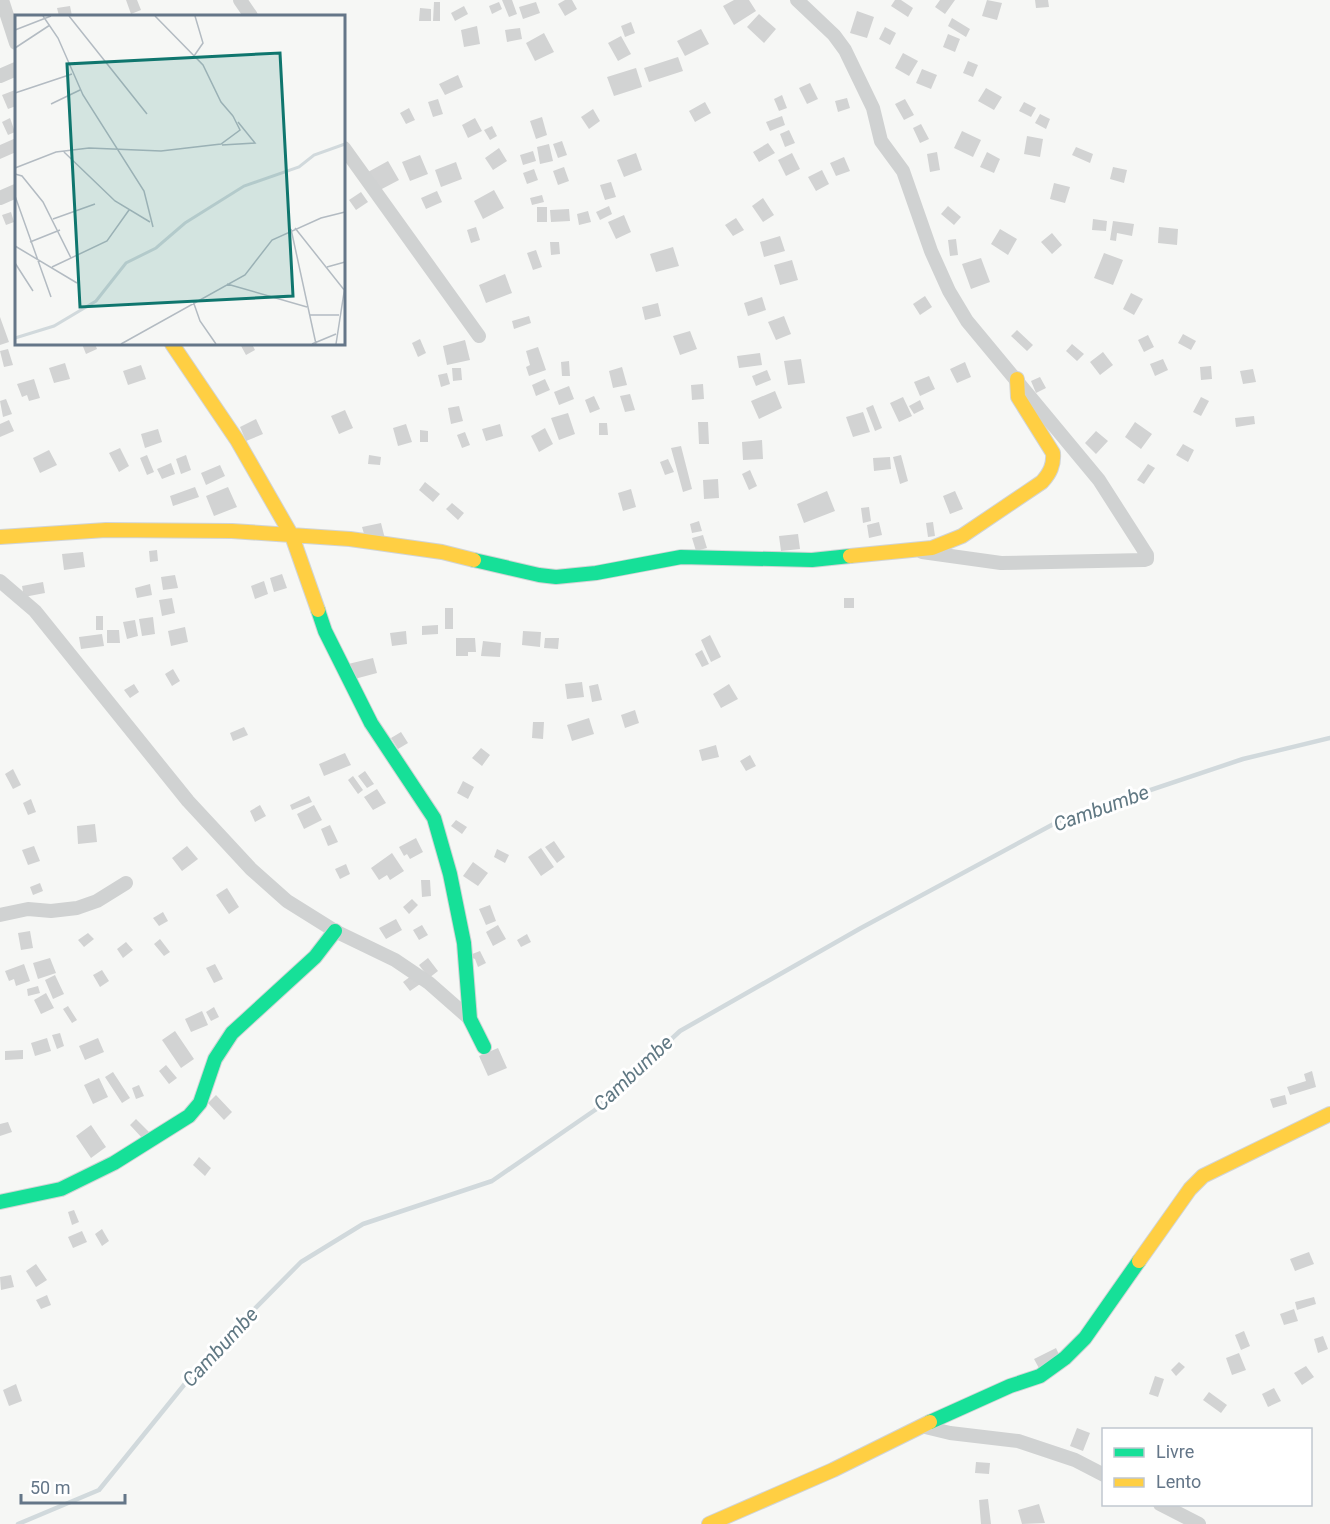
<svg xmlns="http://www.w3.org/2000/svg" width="1330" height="1524" font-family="Roboto,sans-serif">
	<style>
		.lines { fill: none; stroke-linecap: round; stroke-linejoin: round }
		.stream { stroke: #d1d9dc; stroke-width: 4.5 }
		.building { fill: #d2d3d3 }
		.fast-casing { stroke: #d1d4d5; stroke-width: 16 }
		.slow-casing { stroke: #d1d4d5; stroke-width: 16 }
		.street { stroke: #d0d2d2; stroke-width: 14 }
		.fast { stroke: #16e098; stroke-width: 14 }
		.slow { stroke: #ffcf43; stroke-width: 14 }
		.labels { text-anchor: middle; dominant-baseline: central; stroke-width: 6; stroke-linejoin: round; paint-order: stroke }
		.water-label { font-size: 20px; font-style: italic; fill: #607883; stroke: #fff }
		.inset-river { fill: none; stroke: #d1d9dc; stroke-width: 3 }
		.inset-road { fill: none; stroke: #b3bbc2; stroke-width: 1.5 }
		.view { fill: #0f766e; fill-opacity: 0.15; stroke: #0f766e; stroke-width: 3 }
		.inset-edge { fill: none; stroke: #647688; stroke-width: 3 }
	</style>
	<rect width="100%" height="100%" fill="#f6f7f5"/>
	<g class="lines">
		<path class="stream" d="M18,1524L99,1490L205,1359L301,1262L363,1224L492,1181L595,1110L680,1031L861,928L1061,820L1243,759L1330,738"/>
	</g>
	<path class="building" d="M126,0H137L141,10L131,14Z
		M502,0H512L517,14L509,17Z
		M565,0H572L577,9L565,16L558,4Z
		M734,0H749L756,11L734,25L723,6Z
		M895,0H901L913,8L908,17L891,6Z
		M940,0H955L945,14L935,7Z
		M987,0L1002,3L997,20L982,16Z
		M1035,0H1048L1049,7L1036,8Z
		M434,2H440V21H433Z
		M499,2L502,9L492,14L489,6Z
		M536,2L540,13L523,19L519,7Z
		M70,6L72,16H59L57,8Z
		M464,6L468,14L455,21L451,13Z
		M420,8L431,9V21H419Z
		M857,11L874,17L867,38L850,33Z
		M759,14L776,29L764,43L747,27Z
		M952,18L970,29L966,37L948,26Z
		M631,22L635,33L625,37L621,26Z
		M477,26L480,44L464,47L461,30Z
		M885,27L896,33L890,45L879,39Z
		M520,28L522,39L507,42L505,30Z
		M701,29L709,44L685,56L677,41Z
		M544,33L554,52L535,61L526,43Z
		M948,34L960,39L955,52L943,47Z
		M621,36L631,54L618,61L608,43Z
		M903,53L918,61L909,76L895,68Z
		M678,57L683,71L649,82L644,68Z
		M968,61L978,65L973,77L963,73Z
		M636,68L642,87L614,96L607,77Z
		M922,69L937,75L931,89L916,83Z
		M458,75L463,87L445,95L439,84Z
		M810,83L818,99L807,104L799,88Z
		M986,88L1002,97L994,110L978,101Z
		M15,90L16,106L8,109L2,95Z
		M782,95L787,108L779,111L774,99Z
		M847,98L850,108L838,112L835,101Z
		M438,99L443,114L433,117L428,102Z
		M905,99L914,115L904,120L895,104Z
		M705,102L711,113L695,122L689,111Z
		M1024,102L1036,108L1031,117L1019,111Z
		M409,108L415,120L406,124L400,113Z
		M593,109L600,121L589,129L581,117Z
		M1040,114L1050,119L1046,129L1035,123Z
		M782,116L785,125L770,131L766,122Z
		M542,117L547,135L536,139L530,121Z
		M10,118L15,132L8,135L2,122Z
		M475,118L482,131L468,138L462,125Z
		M921,124L929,139L920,143L913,128Z
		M492,126L497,136L490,140L484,130Z
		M789,130L795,143L785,147L780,134Z
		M962,131L981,140L973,157L954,148Z
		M1027,136L1043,139L1040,157L1024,154Z
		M16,138V152L0,159V145Z
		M562,141L567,155L558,158L553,144Z
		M768,143L775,153L759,162L753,152Z
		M549,144L553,161L540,164L537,147Z
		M1076,147L1093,154L1090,163L1072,155Z
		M499,148L507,161L493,170L485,158Z
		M533,151L536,161L523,165L520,155Z
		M937,152L940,170L930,172L927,154Z
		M987,152L1000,159L994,173L980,167Z
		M636,153L642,170L624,177L617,160Z
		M792,153L800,169L786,176L778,160Z
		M420,155L428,174L410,181L402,162Z
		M844,157L850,171L836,176L830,163Z
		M388,161L399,180L378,191L368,172Z
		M456,162L462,179L441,187L435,170Z
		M564,167L569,181L558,185L553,171Z
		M1113,167L1127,170L1124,183L1110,179Z
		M534,169L538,180L527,184L523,173Z
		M822,170L829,184L816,191L808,177Z
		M611,182L616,197L605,200L600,185Z
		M1054,183L1070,187L1065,203L1050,199Z
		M494,190L504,208L483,219L474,201Z
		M437,191L442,202L426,209L421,198Z
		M361,192L368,202L356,210L349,200Z
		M542,195L544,202L532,205L530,198Z
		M763,198L774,215L763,222L752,206Z
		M609,206L612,214L600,220L596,212Z
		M948,206L961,217L954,225L941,214Z
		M537,207H547V222H537Z
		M569,209L570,221L551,222L550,210Z
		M588,211L591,222L579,225L577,214Z
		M11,212L14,222L6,225L2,215Z
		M624,215L631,232L616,239L608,222Z
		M736,218L744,230L733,236L725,225Z
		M1093,219L1107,221L1106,231L1092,230Z
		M1113,221L1134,224L1132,236L1117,233L1116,241L1110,240Z
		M476,227L480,240L471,243L467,230Z
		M1159,227L1178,229L1177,245L1158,243Z
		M1000,229L1017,239L1008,255L991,244Z
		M1052,233L1062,245L1052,254L1041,242Z
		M780,236L785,251L764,257L760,242Z
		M956,239L958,255L950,256L948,240Z
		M550,242H559L560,254L551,255Z
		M673,247L679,266L656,272L650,254Z
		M536,250L542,267L533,270L527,253Z
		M1104,253L1123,260L1113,285L1094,278Z
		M981,258L990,282L971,289L962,264Z
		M792,260L798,280L780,285L774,265Z
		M505,274L512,293L486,303L479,285Z
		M1131,293L1143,299L1134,315L1123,309Z
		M925,296L932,307L920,315L913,304Z
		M762,297L766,310L748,316L744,303Z
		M658,303L661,316L645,320L642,307Z
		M529,316L531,323L514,329L512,321Z
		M784,316L791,334L776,340L768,322Z
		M0,317L9,342L0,345Z
		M1017,330L1033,345L1027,351L1011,336Z
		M690,331L697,349L680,355L673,336Z
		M1183,334L1196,341L1191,350L1178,343Z
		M1148,335L1154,347L1144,352L1138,340Z
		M420,339L426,353L418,357L412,343Z
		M465,340L470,360L447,365L443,346Z
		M82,344H95L97,349L86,354Z
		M240,344H252L255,350L246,355Z
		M1072,344L1084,354L1077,361L1066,351Z
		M538,347L546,370L529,376L526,367L530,365L526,351Z
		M8,349L13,365L4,367L0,351Z
		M1103,352L1113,365L1100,375L1090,362Z
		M760,353L762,365L739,368L737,356Z
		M801,359L805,383L788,385L784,361Z
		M1163,359L1168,370L1155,376L1150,364Z
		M569,361L570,376H562L561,362Z
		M965,362L971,377L957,383L950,369Z
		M65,363L70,379L54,383L49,368Z
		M141,365L146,379L128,385L123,371Z
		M1211,366L1212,379L1201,380L1200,367Z
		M622,367L627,385L613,388L609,371Z
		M452,368H461L462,380L453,381Z
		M1253,369L1256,382L1243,384L1240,371Z
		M767,370L771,380L756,386L752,376Z
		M447,373L450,384L441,387L438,375Z
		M929,376L935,389L920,396L914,382Z
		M1040,377L1046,388L1036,393L1031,381Z
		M34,379L40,398L29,401L27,395L22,397L17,384Z
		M545,379L550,390L536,396L532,385Z
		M703,384L704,399L692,400L691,385Z
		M569,386L574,399L559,405L554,392Z
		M775,391L782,408L759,419L751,401Z
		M630,394L635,410L625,412L620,396Z
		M594,396L600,409L590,413L585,400Z
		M903,397L912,416L899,422L890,403Z
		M1201,397L1209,401L1201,416L1193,412Z
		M6,399L12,414L3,417L0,401Z
		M920,400L924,409L914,414L909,406Z
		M873,405L882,428L875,431L866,408Z
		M459,406L463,421L451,424L448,408Z
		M345,410L353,428L339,434L331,416Z
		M863,412L870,432L853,437L846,417Z
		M568,413L575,434L559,440L551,418Z
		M1254,416L1255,424L1236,427L1235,418Z
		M256,419L263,434L246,441L240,427Z
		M9,420L14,431L0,437V424Z
		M698,422H708L709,444H699Z
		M1135,422L1152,434L1141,449L1125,437Z
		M599,423H607L608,435H599Z
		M406,424L412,442L398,446L393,428Z
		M500,424L503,436L486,441L482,429Z
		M545,428L553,444L539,452L531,436Z
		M158,429L162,442L145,448L141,434Z
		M420,430L428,431V442H420Z
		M1096,431L1108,441L1096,454L1085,443Z
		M465,432L470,445L462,448L457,435Z
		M762,440L763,459L743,460L742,442Z
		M1183,444L1194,450L1188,462L1176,455Z
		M681,446L692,489L683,492L671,448Z
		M120,448L129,466L119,472L109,453Z
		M49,450L57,465L40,473L33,458Z
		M147,455L154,472L147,475L140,458Z
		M186,455L191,470L181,474L176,459Z
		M369,455L381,457L380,465L368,464Z
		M901,455L908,481L900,484L893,457Z
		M890,457L891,469L874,471L873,458Z
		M668,459L674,472L665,475L660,462Z
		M171,463L175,474L162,479L157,469Z
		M1148,464L1155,468L1144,484L1137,480Z
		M220,465L225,476L206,485L201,473Z
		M750,470L757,486L749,490L742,474Z
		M718,479L719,498L704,499L703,480Z
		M425,482L440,494L433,502L419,490Z
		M195,487L199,497L173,506L170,496Z
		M228,487L237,507L214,516L206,496Z
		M631,489L636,507L623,511L618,493Z
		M827,491L835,511L804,523L797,504Z
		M955,491L963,509L950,514L943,496Z
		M452,503L464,513L458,520L446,509Z
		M869,507L871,521L863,523L861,508Z
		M699,521L702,531L692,533L690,524Z
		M879,522L882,535L869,538L867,525Z
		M933,522L935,536L928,537L926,523Z
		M381,523L386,543L368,547L362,527Z
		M798,534L800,549L781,551L779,536Z
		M703,535L707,548L696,551L692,538Z
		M157,550L158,561L150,562L149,551Z
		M83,552L85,567L64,570L62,554Z
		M282,574L287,588L274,592L270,578Z
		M175,575L178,588L163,590L161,577Z
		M264,581L268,594L255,599L251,586Z
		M43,582L45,593L24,597L22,586Z
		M150,584L152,595L137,598L135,588Z
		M172,598L175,613L162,616L159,600Z
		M844,598H854V608H844Z
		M445,608H453V629H445Z
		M96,616H103V630H96Z
		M153,617L155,634L142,636L139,619Z
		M135,620L138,636L127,639L123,622Z
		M438,625V634L422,635V626Z
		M185,627L188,642L171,646L168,631Z
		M107,630H119L120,643H107Z
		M406,631L407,644L392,646L390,633Z
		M523,631L541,632L540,647L522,645Z
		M102,634L104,646L81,649L79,637Z
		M710,635L721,657L711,662L701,640Z
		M456,638H475L476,652H468V656H456Z
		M545,638H559L558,649L544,648Z
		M483,641L501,643L500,657L481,656Z
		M702,650L709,664L702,667L695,654Z
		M373,658L377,673L347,681L344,665Z
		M173,669L180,681L172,686L165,674Z
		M582,682L584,697L567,699L565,684Z
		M134,684L139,692L130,698L124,690Z
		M598,684L602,700L592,702L589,686Z
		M729,684L738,699L721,708L713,694Z
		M635,710L639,723L625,728L621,715Z
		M589,718L594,734L572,741L567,725Z
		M533,722H544L543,739L532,738Z
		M244,727L248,735L233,741L230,733Z
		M401,732L408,743L398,749L391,738Z
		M716,745L719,757L702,761L699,750Z
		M481,748L490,755L482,766L472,758Z
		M345,753L351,765L324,776L319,764Z
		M750,755L756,766L746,771L740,761Z
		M13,769L21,785L13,789L5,774Z
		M365,771L374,784L367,788L358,776Z
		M353,776L363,790L358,794L348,780Z
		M463,781L474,787L468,799L457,793Z
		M377,789L386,803L373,810L364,797Z
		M309,796L312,802L292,810L290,805Z
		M31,799L36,812L28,815L23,803Z
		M260,805L266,816L255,822L250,811Z
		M314,805L322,820L304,829L297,814Z
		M456,820L467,827L462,834L451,826Z
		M95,824L97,842L78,844L77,826Z
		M330,825L338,842L328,846L321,829Z
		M416,838L423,852L410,859L407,854L404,856L399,847Z
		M554,841L565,857L557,863L545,847Z
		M34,846L40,861L28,865L22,850Z
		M187,846L198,859L182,871L172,858Z
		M541,848L554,867L541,876L528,857Z
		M497,849L509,855L505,863L494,857Z
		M392,853L404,871L390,880L387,875L379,880L371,868Z
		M473,862L488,873L478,886L463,876Z
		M346,864L350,874L340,879L335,869Z
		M421,880H430L431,896L422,897Z
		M40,883L43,891L33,895L30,887Z
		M227,888L239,907L229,914L216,895Z
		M412,899L418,905L409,914L403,907Z
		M490,905L496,921L486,925L479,909Z
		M163,912L168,921L159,926L153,918Z
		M396,919L402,930L386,939L379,928Z
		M422,925L428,935L419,940L413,930Z
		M498,925L506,939L493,946L486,932Z
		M30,931L33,948L21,950L18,933Z
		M88,933L94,939L84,947L78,940Z
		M527,934L531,942L521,947L517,940Z
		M160,939L170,952L164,956L154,944Z
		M126,942L133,950L123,958L117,949Z
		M480,951L486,963L478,967L475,959L467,956Z
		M50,958L56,973L38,979L33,963Z
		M428,958L438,971L429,978L419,965Z
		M24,964L30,981L16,986L14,979L9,981L5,971Z
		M215,964L223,979L214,983L206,968Z
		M102,970L109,981L100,987L93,975Z
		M415,973L423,982L410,991L403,982Z
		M55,975L64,994L53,999L45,980Z
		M38,986L40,993L28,996L27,989Z
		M46,993L54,1008L41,1014L34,1000Z
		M68,1006L77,1020L72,1023L63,1009Z
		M214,1007L219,1017L211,1021L206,1012Z
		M202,1011L208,1025L191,1032L185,1019Z
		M175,1031L194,1059L181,1068L162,1040Z
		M60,1033L64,1046L57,1049L52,1035Z
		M47,1038L51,1051L35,1056L31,1043Z
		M98,1038L104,1052L85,1060L79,1046Z
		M498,1048L507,1068L488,1076L479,1056Z
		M23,1050V1059L5,1060V1051Z
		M166,1065L177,1078L169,1084L159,1071Z
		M1312,1071L1316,1087L1290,1095L1287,1087L1306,1081L1304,1074Z
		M113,1072L130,1098L122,1103L105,1077Z
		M99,1078L108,1097L93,1104L84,1085Z
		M139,1085L144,1096L136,1099L132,1088Z
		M216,1095L232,1112L224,1120L208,1103Z
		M1285,1095L1287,1104L1273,1108L1270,1099Z
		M136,1119L149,1132L143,1139L130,1125Z
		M8,1122L12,1132L0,1136V1124Z
		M91,1125L106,1147L91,1158L76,1136Z
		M199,1157L211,1168L205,1176L193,1165Z
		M74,1210L79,1222L72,1225L68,1212Z
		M102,1229L109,1241L102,1246L95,1234Z
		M82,1231L87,1242L73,1248L68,1237Z
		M1309,1252L1314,1264L1295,1271L1290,1259Z
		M36,1264L47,1280L36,1287L26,1271Z
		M11,1275L14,1287L1,1290L0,1277Z
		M47,1295L51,1305L41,1309L36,1300Z
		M1314,1297L1316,1304L1297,1310L1295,1302Z
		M1294,1309L1298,1321L1284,1325L1280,1314Z
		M1244,1331L1250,1346L1241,1350L1235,1335Z
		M1323,1336L1328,1349L1318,1353L1314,1339Z
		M1056,1348L1061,1359L1040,1370L1034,1359Z
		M1239,1353L1246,1370L1232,1375L1226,1358Z
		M1179,1362L1185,1367L1176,1376L1171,1370Z
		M1306,1366L1314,1377L1302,1385L1294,1373Z
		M1155,1376L1164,1379L1158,1397L1149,1394Z
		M16,1384L22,1401L9,1406L3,1390Z
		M1274,1388L1281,1401L1268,1407L1262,1394Z
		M1209,1392L1227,1405L1221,1413L1203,1400Z
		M1077,1428L1090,1433L1083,1451L1070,1446Z
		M976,1462L990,1463L989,1474L975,1473Z
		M988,1499L991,1524H981L979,1500Z
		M1039,1504L1045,1523L1022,1524L1018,1510Z"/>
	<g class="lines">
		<g class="fast-casing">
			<path id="fast" d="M474,560L539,575L556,577L596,573L681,557L812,560L850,556
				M318,610L325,631L371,723L434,818L450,874L464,943L470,1019L484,1047
				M0,1202L61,1189L114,1163L189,1116L200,1103L215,1059L232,1033L315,957L335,931
				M930,1422L1010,1386L1040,1376L1065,1358L1085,1338L1139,1261"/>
		</g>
		<g class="slow-casing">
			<path id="slow" d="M172,344L237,440L292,536L318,610
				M0,537L106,530L232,531L350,539L442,552L474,560
				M850,556L932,548L962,536L1042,482C1050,473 1054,465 1053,453L1018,397L1017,379
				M1139,1261L1190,1189L1203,1176L1330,1114
				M709,1524L833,1470L930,1422"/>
		</g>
		<path class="street" d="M2,0L16,43
			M240,0L251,16
			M797,0L834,35L845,50L873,108L881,141L903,171L931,251L949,291L967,321L1099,480L1147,555V559L1144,560L1001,563L922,552
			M0,76L16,69
			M344,148L479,336
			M0,198L16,191
			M0,581L35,611L188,801L251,869L287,901L335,931L395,960L429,983L470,1019
			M0,915L28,909L51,911L77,908L97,901L126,883
			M921,1426L950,1433L1018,1441L1075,1460L1104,1475
			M1160,1504L1199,1524"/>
		<use href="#fast" class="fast"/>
		<use href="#slow" class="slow"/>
	</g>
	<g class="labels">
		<g class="water-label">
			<text transform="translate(1101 808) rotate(-20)">Cambumbe</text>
			<text transform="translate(633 1073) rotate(-43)">Cambumbe</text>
			<text transform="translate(220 1347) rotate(-47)">Cambumbe</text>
		</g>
	</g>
	<g transform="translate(15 15)">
		<rect width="330" height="330" fill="#f6f7f5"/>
		<path class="inset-river" d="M0,323L39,311L81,286L111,248L141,233L170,208L229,171L284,152L299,140L330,129"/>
		<path class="inset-road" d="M28,1L43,23L68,80L129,176L138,212M54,1L132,99M140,1L188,50L206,87L218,101M0,15L36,1M0,33L35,10M179,41L188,28L180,1M0,78L57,59M36,89L65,75M207,130L240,128L223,107M49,137L100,186L135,207M0,153L41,137L74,133L146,136L206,129L225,115L218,101M0,159L7,161L28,187L56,243M0,181L36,282M38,204L80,189M280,213L330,276M276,214L301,329M15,227L45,215M0,231L62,268M0,248L18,276M37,252L92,226L114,195M312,252L330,247M212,269L292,292M178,286L185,306L201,329M294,300H324M106,329L230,260L257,225L306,203L330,197M297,329L321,319M321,329L330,271"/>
		<path class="view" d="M265,38L278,281L65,292L52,49Z"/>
		<rect width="330" height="330" class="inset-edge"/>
	</g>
	<rect x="1102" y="1428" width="210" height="78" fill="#ffffff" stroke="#c1c8cf" stroke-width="1.5"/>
	<rect x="1114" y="1448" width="30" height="9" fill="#16e098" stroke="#c1c8cf" stroke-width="1.5"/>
	<text x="1156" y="1458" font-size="18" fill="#647688">Livre</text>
	<rect x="1114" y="1478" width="30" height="9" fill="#ffcf43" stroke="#c1c8cf" stroke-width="1.5"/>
	<text x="1156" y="1488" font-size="18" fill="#647688">Lento</text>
	<path d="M21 1494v9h104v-9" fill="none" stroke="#647688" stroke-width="3"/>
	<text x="30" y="1494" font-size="18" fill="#647688" stroke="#ffffff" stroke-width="4.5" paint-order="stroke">50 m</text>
</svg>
